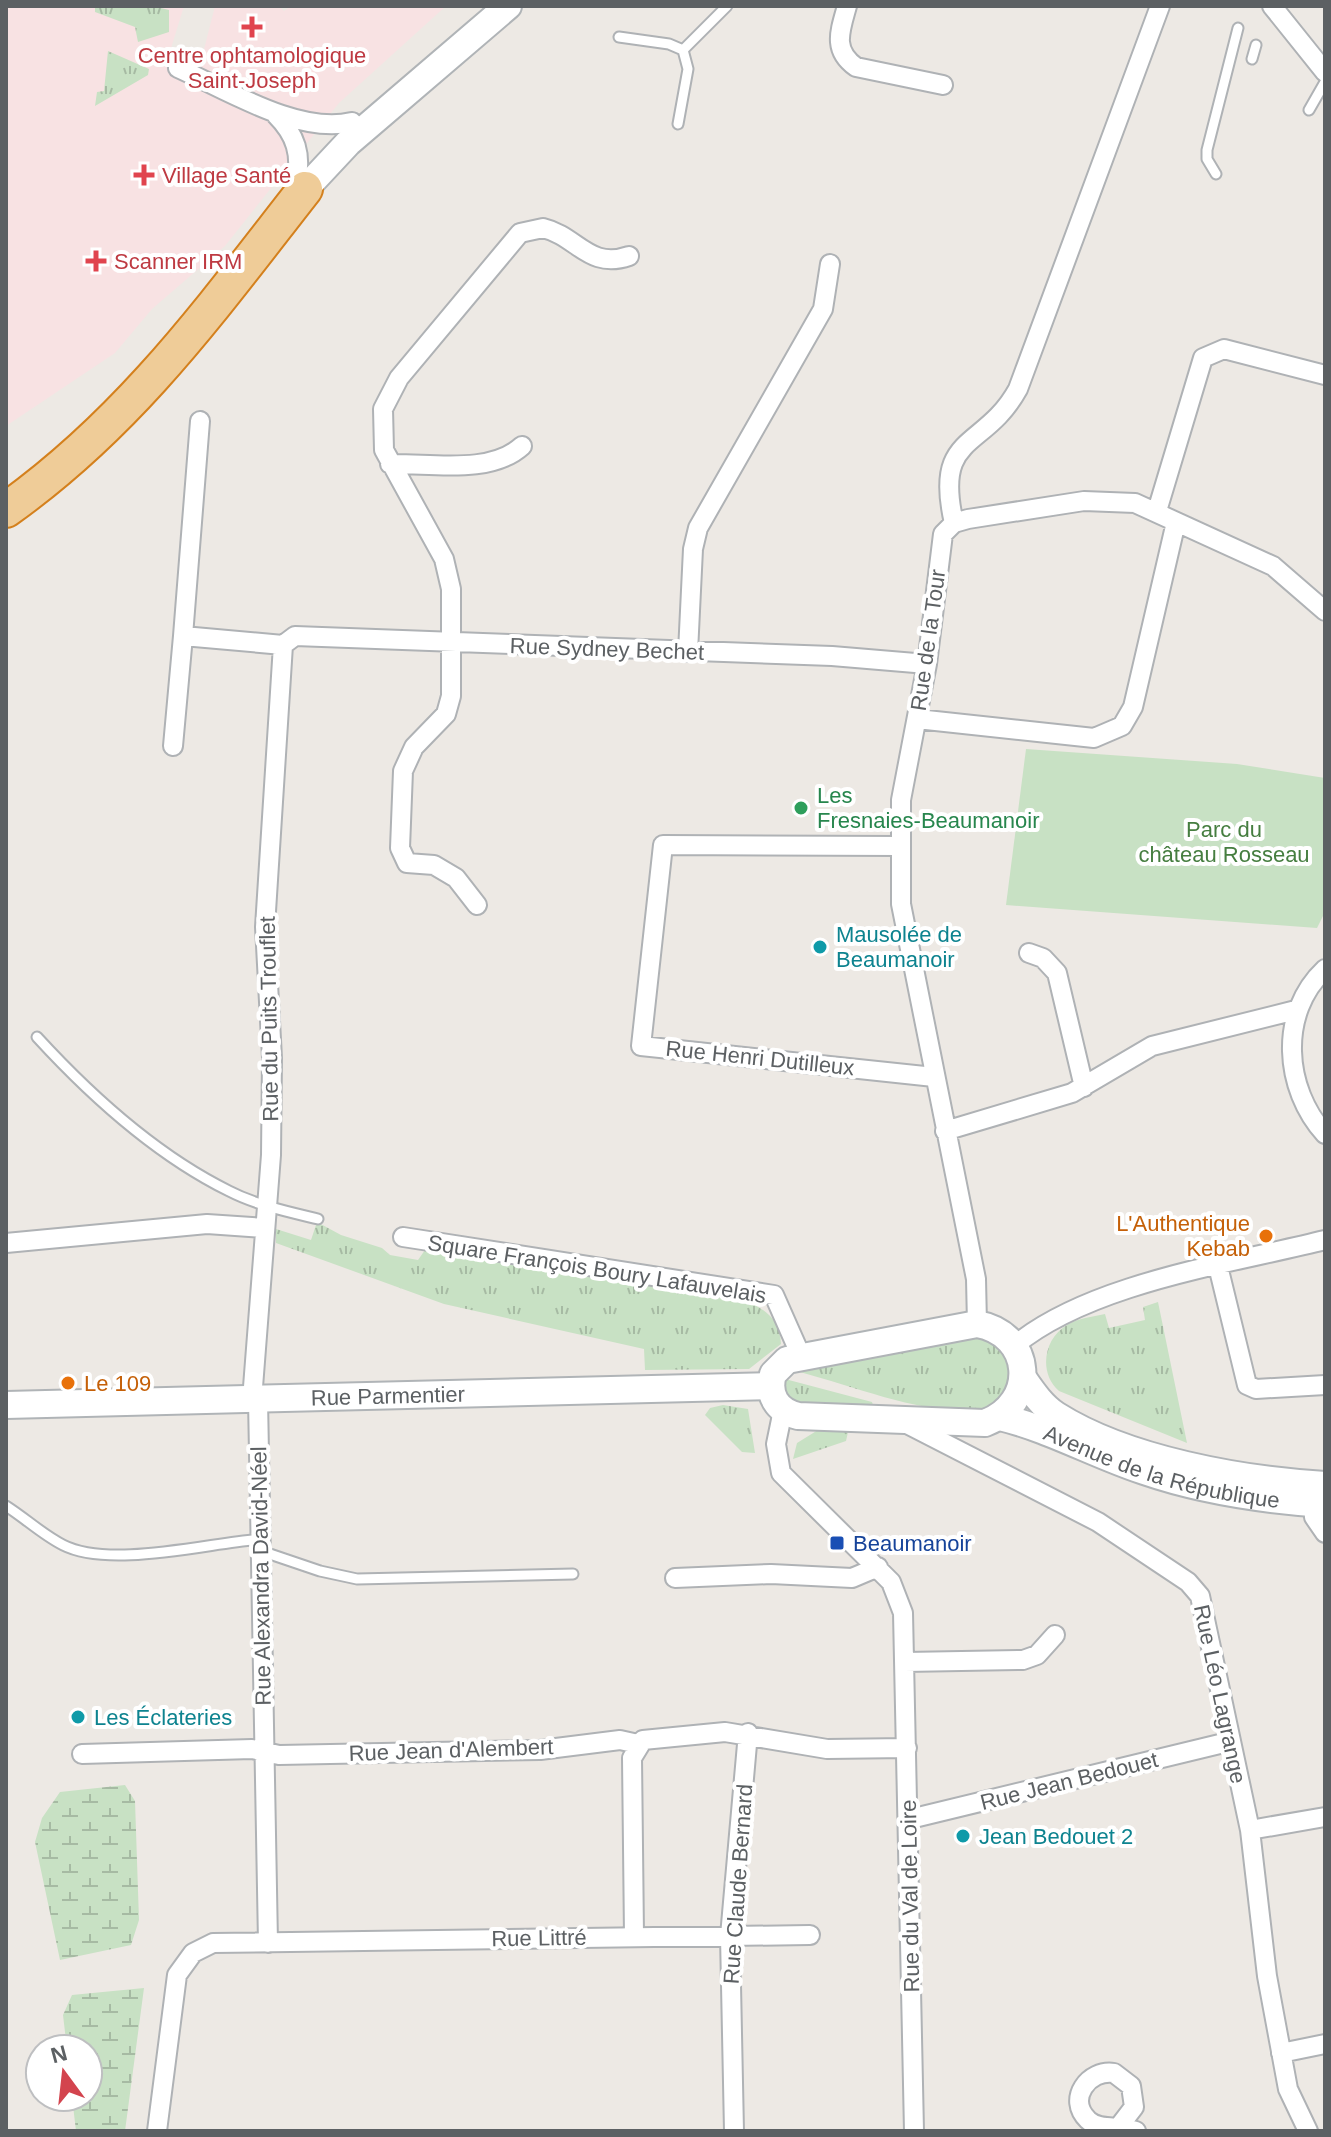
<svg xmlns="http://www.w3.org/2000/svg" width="1331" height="2137" font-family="Arial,sans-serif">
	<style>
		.medical { fill: #f8e2e3 }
		.grass { fill: url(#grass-tufts) }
		.wetland { fill: url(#wetland-marsh) }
		.park { fill: #c8e1c4 }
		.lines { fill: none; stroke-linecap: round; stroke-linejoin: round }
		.lane-casing { stroke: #afb2b5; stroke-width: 13 }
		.street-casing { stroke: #afb2b5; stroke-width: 22 }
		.secondary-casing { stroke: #b0b4b7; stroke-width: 30 }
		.highway-casing { stroke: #d4801d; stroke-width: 38 }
		.lane { stroke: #fff; stroke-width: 9 }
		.street { stroke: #fff; stroke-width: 18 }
		.secondary { stroke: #fff; stroke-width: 26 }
		.highway { stroke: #efcc98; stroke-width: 34 }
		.health-dot { fill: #e0444e; stroke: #fff; stroke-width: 3 }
		.leisure-dot { fill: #2e9e5b; stroke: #fff; stroke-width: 3 }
		.culture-dot { fill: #0f9aa8; stroke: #fff; stroke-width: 3 }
		.food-dot { fill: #e8710a; stroke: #fff; stroke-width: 3 }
		.transit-dot { fill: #1a4fb4; stroke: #fff; stroke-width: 3 }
		.labels { text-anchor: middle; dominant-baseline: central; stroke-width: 8; stroke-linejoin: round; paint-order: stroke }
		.health-label { font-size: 22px; fill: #be3a42; stroke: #fff; text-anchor: start }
		.street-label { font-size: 22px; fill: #5c6063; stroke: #fff }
		.leisure-label { font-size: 22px; fill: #27864d; stroke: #fff; text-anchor: start }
		.park-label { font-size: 22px; fill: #467e40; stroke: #fff }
		.culture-label { font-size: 22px; fill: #0d838f; stroke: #fff; text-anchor: start }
		.food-label { font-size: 22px; fill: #c56008; stroke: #fff; text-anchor: end }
		.transit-label { font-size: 22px; fill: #164399; stroke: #fff; text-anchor: start }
	</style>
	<defs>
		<pattern id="grass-tufts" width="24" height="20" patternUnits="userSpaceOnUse" patternTransform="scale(2)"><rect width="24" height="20" fill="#c8e1c4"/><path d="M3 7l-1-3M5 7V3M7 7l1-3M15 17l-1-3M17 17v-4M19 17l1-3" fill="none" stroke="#a6baa3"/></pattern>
		<pattern id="wetland-marsh" width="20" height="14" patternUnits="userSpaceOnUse" patternTransform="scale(2)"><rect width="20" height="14" fill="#c8e1c4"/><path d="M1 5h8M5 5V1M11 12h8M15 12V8" fill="none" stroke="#a6baa3"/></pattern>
	</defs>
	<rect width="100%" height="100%" fill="#ede9e4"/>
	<path class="medical" d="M6,6H184L168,58L199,69L215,6H279L284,11L291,6H446L339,103L225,246L152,309L115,353L6,426Z"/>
	<path class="grass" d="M95,6H153L169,10V32L138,42L135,27L95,12Z
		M108,51L149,69L148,75L95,106L97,92L104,91Z
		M317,1222L341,1235L382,1248L390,1255L418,1260L425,1250L462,1255L738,1299C762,1306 780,1317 781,1344L749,1369L645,1370L644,1349L444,1304L276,1243V1229L311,1240Z
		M1158,1302L1187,1443L1059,1391C1038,1373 1044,1338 1067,1325C1078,1318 1092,1317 1105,1314L1109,1328L1145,1320L1143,1307Z
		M976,1336C1029,1356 1015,1413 969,1412C912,1410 855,1387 800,1372L801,1369Z
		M785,1379L872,1402L873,1405L797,1403C786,1397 782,1391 785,1379Z
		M723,1405L748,1409L755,1453L742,1452L705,1415L710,1408Z
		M818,1430L848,1432L846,1441L793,1459L797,1443Z"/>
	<path class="wetland" d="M125,1785L135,1801L139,1920L131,1945L60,1960L35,1842L42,1818L60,1792Z
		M144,1988L125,2131H76L72,2097H88V2049H67L63,2015L72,1995Z"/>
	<path class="park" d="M1026,749L1237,764L1325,778V912L1317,928L1006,905Z"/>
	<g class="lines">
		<g class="lane-casing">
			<path id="lane" d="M619,37L669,44L683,50L688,69L678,124
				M683,50L727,6
				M1252,59L1256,45
				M1309,110L1325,82
				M1216,174L1207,159V150L1238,28
				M37,1037C92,1097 156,1155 229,1191C256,1205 289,1212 318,1219
				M6,1506C25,1518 43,1535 63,1545C110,1569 208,1543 261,1539
				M261,1551L320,1571L357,1579L573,1574"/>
		</g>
		<g class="street-casing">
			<path id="street" d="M847,6C840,31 832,50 856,67L943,85
				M1272,6L1325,72
				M178,68C227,90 299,135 352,122
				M276,115C296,135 302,155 296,182
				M390,464C431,463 490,475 522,446
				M1157,511L1203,358L1224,349L1325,375
				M954,523C933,432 984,451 1018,389L1160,6
				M183,636L200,421
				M688,652L693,549L698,528L823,309L830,264
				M917,719L1094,738L1122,726L1133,707L1176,522
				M173,746L183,636L283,645
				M901,846L663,845L641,1046L934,1077
				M477,905L456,878L434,865L407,863L400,848L403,771L414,747L446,714L451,696V589L444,559L384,450L383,409L399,378L520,233L543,228C577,236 589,270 629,256
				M1029,953L1043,958L1057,973L1084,1087
				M1325,969C1278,1013 1284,1089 1325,1134
				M945,1131L1072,1093L1152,1046L1296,1010
				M403,1237L774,1295L801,1356
				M6,1243L207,1224L265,1228
				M1218,1266L1247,1385L1256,1389L1325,1385
				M977,1324L976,1279L901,904V800L927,664L943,534L954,523L968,519L1084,501L1135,503L1273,566L1325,611
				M1014,1346C1090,1283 1229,1264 1325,1240
				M258,1399L268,1943
				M252,1400L271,1155L272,1058L265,927L283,645L295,636L832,656L927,664
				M783,1410L776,1444L781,1473L891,1582L903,1613L914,2131
				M907,1424L1098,1522L1188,1582L1200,1596L1250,1830L1267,1976L1288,2089L1308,2131
				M1313,1503L1314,1517L1325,1533
				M675,1578L771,1574L852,1578L878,1567
				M905,1662L1023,1660L1037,1655L1055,1635
				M82,1754L252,1749L279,1755L540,1750L620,1740L638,1744
				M910,1819L1228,1742
				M1250,1830L1325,1817
				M634,1935L632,1758L643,1740L725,1732L827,1749L907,1748
				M1281,2053L1325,2044
				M1121,2124L1134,2107L1131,2086L1114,2073C1089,2069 1066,2099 1088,2120C1099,2131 1119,2125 1136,2131
				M157,2131L177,1975L193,1953L213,1943L810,1935
				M734,2131L730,1936L748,1733"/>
		</g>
		<g class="secondary-casing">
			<g id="secondary">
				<path d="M305,189L348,143L508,6"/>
				<path d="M977,1324C1034,1334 1038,1403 985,1423L798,1416C777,1411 767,1395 773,1374L787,1360Z"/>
				<path d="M1023,1378C1032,1391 1042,1406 1056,1415C1127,1460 1242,1480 1325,1485"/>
				<path id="s1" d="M6,1405L771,1386"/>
				<path id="s2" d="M1000,1417C1050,1429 1095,1455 1144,1471C1202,1491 1264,1500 1325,1504"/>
			</g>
		</g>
		<g class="highway-casing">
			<path id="highway" d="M6,510C131,421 211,309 305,189"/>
		</g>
		<use href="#lane" class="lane"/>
		<use href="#street" class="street"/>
		<use href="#secondary" class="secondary"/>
		<use href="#highway" class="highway"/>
	</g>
	<g class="health-dot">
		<path d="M248 15h8v8h8v8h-8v8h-8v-8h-8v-8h8z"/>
		<path d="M140 163h8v8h8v8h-8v8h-8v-8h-8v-8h8z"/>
		<path d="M92 249h8v8h8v8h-8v8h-8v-8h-8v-8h8z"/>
	</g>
	<circle class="leisure-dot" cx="801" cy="808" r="8"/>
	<g class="culture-dot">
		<circle cx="820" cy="947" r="8"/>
		<circle cx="78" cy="1717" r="8"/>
		<circle cx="963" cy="1836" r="8"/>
	</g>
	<g class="food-dot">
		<circle cx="1266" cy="1236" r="8"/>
		<circle cx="68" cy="1383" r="8"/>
	</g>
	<rect class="transit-dot" x="829" y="1535" width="16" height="16" rx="4"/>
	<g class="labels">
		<g class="health-label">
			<text x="252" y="55" text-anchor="middle">Centre ophtamologique<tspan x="252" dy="25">Saint-Joseph</tspan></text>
			<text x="162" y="175">Village Santé</text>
			<text x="114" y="261">Scanner IRM</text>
		</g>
		<g class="street-label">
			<text transform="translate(928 640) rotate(-82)">Rue de la Tour</text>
			<text transform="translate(607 649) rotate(2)">Rue Sydney Bechet</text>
			<text transform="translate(269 1019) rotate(-91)">Rue du Puits Trouflet</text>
			<text transform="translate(760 1058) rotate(6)">Rue Henri Dutilleux</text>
			<text transform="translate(597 1269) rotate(9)">Square François Boury Lafauvelais</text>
			<text stroke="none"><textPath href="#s1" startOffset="382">Rue Parmentier</textPath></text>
			<text stroke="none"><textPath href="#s2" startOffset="170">Avenue de la République</textPath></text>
			<text transform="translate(261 1576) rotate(-91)">Rue Alexandra David-Néel</text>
			<text transform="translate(1220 1694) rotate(78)">Rue Léo Lagrange</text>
			<text transform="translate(451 1750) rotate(-2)">Rue Jean d'Alembert</text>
			<text transform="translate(1069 1781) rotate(-14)">Rue Jean Bedouet</text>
			<text transform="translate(738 1884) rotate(-86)">Rue Claude Bernard</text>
			<text transform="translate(910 1896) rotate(-91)">Rue du Val de Loire</text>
			<text transform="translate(539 1938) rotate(-1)">Rue Littré</text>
		</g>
		<g class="leisure-label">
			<text x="817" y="795">Les<tspan x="817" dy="25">Fresnaies-Beaumanoir</tspan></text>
		</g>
		<g class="park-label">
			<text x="1224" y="829">Parc du<tspan x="1224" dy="25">château Rosseau</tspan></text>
		</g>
		<g class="culture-label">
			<text x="836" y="934">Mausolée de<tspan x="836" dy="25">Beaumanoir</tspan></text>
			<text x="94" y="1717">Les Éclateries</text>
			<text x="979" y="1836">Jean Bedouet 2</text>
		</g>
		<g class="food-label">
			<text x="1250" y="1223">L'Authentique<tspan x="1250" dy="25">Kebab</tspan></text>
			<text x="84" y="1383" text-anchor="start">Le 109</text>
		</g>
		<g class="transit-label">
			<text x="853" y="1543">Beaumanoir</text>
		</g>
	</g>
	<rect width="1331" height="2137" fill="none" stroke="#5c6063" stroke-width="16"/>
	<g transform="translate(64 2073) rotate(345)"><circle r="38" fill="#ffffff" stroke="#bebfc1" stroke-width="2"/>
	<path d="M0-6L14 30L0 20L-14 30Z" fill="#d3444e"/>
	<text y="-12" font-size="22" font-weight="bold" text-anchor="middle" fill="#5c6063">N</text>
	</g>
</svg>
